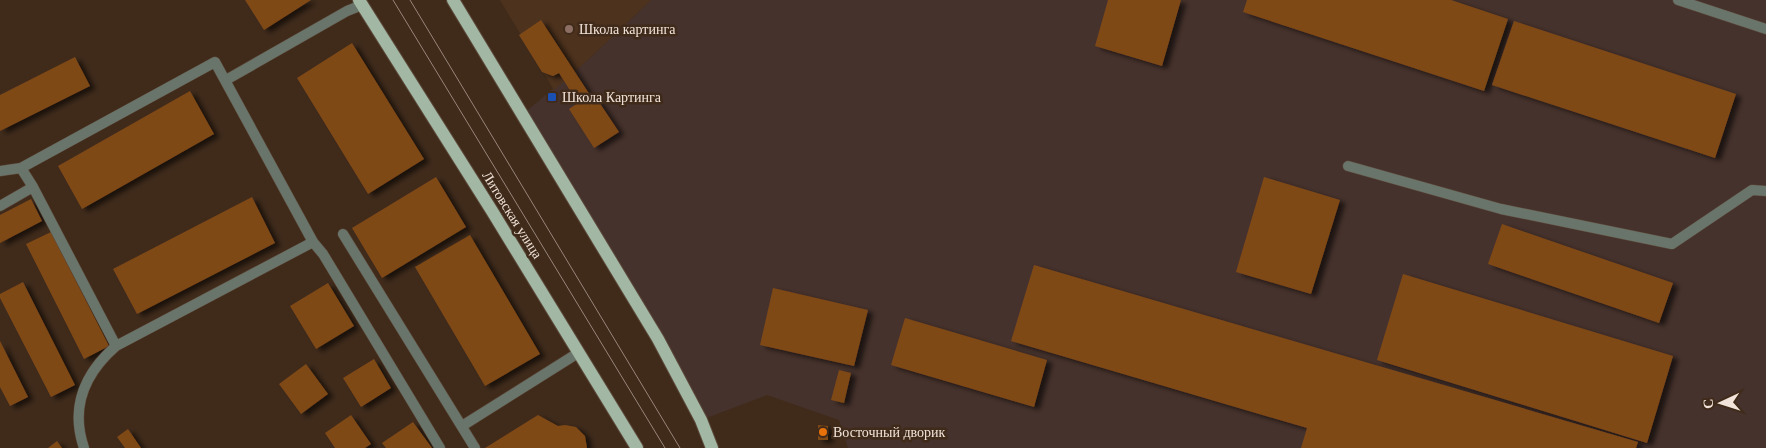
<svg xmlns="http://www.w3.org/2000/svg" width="1766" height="448" font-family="'Times New Roman',serif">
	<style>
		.industrial { fill: #46322c }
		.built { fill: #4d321d }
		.building { fill: #7f4818; filter: url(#shadow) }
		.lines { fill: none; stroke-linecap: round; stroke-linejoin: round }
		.lane-casing { stroke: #5c493a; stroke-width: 11 }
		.street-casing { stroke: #5c493a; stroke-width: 11 }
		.primary-casing { stroke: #5c493a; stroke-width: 14 }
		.lane { stroke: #69746a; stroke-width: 10 }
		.street { stroke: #69746a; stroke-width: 10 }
		.primary { stroke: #a2b7a4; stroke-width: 12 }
		.tram { stroke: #988679; stroke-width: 1 }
		.education-dot { fill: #8d6e63; stroke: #402b1b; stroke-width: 2 }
		.transit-dot { fill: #1a4fb4; stroke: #402b1b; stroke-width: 2 }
		.food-dot { fill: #e8710a; stroke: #402b1b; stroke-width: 2 }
		.labels { text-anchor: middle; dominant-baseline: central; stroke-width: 5; stroke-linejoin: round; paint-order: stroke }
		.poi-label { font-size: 14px; fill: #f2e4da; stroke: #402b1b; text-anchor: start }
		.street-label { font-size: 14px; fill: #f2e4da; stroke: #402b1b }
	</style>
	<defs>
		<filter id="shadow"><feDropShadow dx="5.5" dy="3" stdDeviation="2.5" flood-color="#0009"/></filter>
	</defs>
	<rect width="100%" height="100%" fill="#402b1b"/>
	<path class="industrial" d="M651,0H1766V448H848L839,420L767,395L701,420L523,114L591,57Z"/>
	<path class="built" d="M500,0H651L591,57L554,90Z"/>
	<path class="building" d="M245,0H311L264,30Z
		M1108,0H1181L1162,66L1095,46Z
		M1247,0H1451L1508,19L1484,91L1243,12Z
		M541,20L590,95L593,93L619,132L594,148L569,109L578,103L559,73L553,76L542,72L519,35Z
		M1514,21L1736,94L1715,158L1492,85Z
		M352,43L424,159L368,194L297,78Z
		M75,57L90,86L0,131V95Z
		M190,91L214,134L82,209L58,166Z
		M436,177L466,227L382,278L352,228Z
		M1264,177L1340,200L1311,294L1236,272Z
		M252,197L275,243L137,314L113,269Z
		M31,199L42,221L0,243V215Z
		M1502,224L1673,283L1659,323L1488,264Z
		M51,232L109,346L84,359L26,244Z
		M470,235L540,354L485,386L415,267Z
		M1034,265L1638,442L1636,448H1301L1307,428L1011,341Z
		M1403,274L1673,356L1647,443L1377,360Z
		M23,282L75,385L51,397L0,298V294Z
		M328,283L354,326L316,349L290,306Z
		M773,288L868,310L854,366L760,345Z
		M905,318L1047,360L1034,407L891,365Z
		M0,341L28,397L10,406L0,387Z
		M374,359L391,388L361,407L343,378Z
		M306,364L328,394L301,414L279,384Z
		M839,370L851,373L844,403L831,400Z
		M351,415L371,444L365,448H335L325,433Z
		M538,415L558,426L565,425L576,427L585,436L587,448H485Z
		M413,422L432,448H386L382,443Z
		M818,425L828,426V440H818Z
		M128,429L141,448H125L117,437Z
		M57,441L62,448H48Z"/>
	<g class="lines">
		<g class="lane-casing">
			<path id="lane" d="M226,80L347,11L362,5
				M1348,166L1501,209L1672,244L1752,190L1766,191
				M0,171L21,168
				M0,206L33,187
				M343,234L475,448
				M313,242L116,346L33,187L21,168L215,62L313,242L323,254L440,448
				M462,426L578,353
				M84,448C70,407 85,373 116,346"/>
		</g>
		<g class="street-casing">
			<path id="street" d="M1678,0L1766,29"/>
		</g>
		<g class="primary-casing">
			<path id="primary" d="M359,0L492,211L637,448
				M453,0L658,339L701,420L712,448"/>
		</g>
		<use href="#lane" class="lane"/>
		<use href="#street" class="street"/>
		<use href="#primary" class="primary"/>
		<path class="tram" d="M393,0L665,448
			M410,0L680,448"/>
	</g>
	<circle class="education-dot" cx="569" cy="29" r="5"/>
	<rect class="transit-dot" x="547" y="92" width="10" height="10" rx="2.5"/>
	<circle class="food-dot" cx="823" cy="432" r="5"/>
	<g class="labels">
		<g class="poi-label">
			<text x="579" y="29">Школа картинга</text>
			<text x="562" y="97">Школа Картинга</text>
			<text x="833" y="432">Восточный дворик</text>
		</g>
		<g class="street-label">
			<text transform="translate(512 215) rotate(58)">Литовская улица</text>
		</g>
	</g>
	<g transform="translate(1721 403) rotate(266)" stroke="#402b1b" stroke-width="4" paint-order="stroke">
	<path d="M0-4L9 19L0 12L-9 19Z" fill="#f2e4da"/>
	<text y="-8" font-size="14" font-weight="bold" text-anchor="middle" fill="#f2e4da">С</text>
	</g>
</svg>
